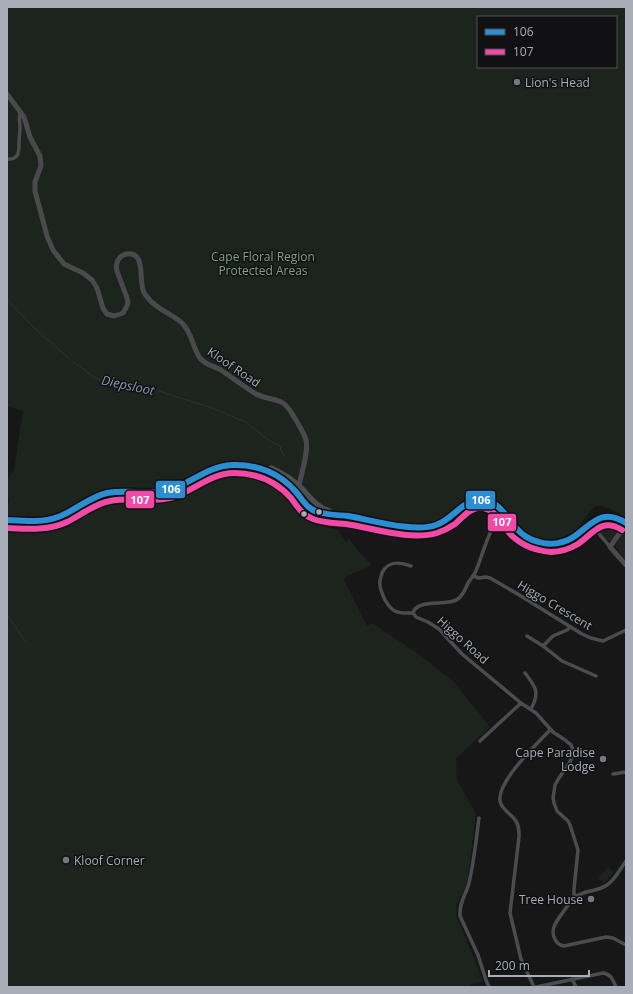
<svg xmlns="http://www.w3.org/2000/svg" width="633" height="994" font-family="'Open Sans',sans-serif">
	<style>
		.green { fill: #1d241e; fill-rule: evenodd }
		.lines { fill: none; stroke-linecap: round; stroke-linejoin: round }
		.stream { stroke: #2a3239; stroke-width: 1 }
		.street { stroke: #4b4c50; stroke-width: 3.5 }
		.secondary { stroke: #4a4a4e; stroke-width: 5 }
		.primary { stroke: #4d4f52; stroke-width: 5.5 }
		.bus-1-casing { stroke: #111113; stroke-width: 9 }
		.bus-2-casing { stroke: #111113; stroke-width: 9 }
		.bus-1 { stroke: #2c8ed2; stroke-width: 6 }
		.bus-2 { stroke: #f24aa4; stroke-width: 6 }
		.poi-dot { fill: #757880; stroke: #111113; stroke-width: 1.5 }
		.bus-dot { fill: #a8adb8; stroke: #111113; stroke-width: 1.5 }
		.labels { text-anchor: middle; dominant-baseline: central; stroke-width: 3; stroke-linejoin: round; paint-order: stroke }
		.poi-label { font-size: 12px; fill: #a8adb8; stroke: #111113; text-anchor: start }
		.park-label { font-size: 12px; fill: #7fa381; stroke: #111113 }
		.street-label { font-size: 12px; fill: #a8adb8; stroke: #111113 }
		.water-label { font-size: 13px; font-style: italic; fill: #7f9bb3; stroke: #111113 }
		.line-badge { stroke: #111113; stroke-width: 1.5 }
		.badge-label { font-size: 11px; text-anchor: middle; font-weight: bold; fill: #fff }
	</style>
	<rect width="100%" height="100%" fill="#171717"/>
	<path class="green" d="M7,7H626V518C619,514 607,505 598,506C591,506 582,524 576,530C570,535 562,538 554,539C541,541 527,536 519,525C508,513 505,499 486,496C458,492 453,519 431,523C421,525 410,523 400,522C377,519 354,515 331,510L328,528L338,530L345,541L347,543L348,538L360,553L372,565L343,578L367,626L372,623L420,655L454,682L490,727L456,758L457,780L476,814L467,884L456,905L457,919L461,927L483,981L469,985L470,987H7V506L9,505L10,500L9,499L7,501C7,490 5,478 14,470L23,411L7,406ZM478,17H616V67H478Z
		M608,522L617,525L619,528L617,534L610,542L607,541L594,527L601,523Z
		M626,531V560L615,546L623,533Z
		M608,867L614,872L604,883L598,878Z"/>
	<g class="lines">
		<path class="stream" d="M7,299L33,327L71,360L95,378L113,384L129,387H146L209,407L246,422L267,439L281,447L280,449L285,456
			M7,615L26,642"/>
		<path class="street" d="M7,159C20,160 19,150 19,141C19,137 20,132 20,128C20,122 18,117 21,112
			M498,518C487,534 483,555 475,573C473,576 470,580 468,583C466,588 463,595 458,599C447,607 417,598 413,613L416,617L428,622L439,629L462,654L521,703L536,713L553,732L565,740L571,745L573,750L572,756L570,762L559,778L555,785L553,798L554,803L557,811L568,821L570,825L578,850L574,889V898
			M595,529L610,547
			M411,566C400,562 388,560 382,573C381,577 379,581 380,585C380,590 383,595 385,600C388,604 390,609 395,611C400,614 407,613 413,613
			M473,576L479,578L486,577L490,578L516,593L582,634L591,638L603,641L626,630
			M527,636L543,646L562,661L596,676
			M543,646L553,636L567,630L570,627
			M525,673C536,687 540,693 531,709
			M480,741L521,703
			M613,774L626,772
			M479,818C476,840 474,862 469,883C466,895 459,902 460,916L478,955L486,980L489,987
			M626,861C620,869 615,880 607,885C597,892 584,890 575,897C571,901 555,922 554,927C551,935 556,945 564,946L606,937L613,938L626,945
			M572,979L576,987
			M534,987L521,959L510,913L519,837C520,818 511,818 502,806C489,788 539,742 550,730
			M536,987L603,973C611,974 613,980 616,987"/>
		<path class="secondary" d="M7,94L24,117L30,137L40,156L41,166L35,182V191L47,236L53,250L64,264L83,273L92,280L97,288L103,308L107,314L114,316L123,313L127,306L128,302L127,298L117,271C115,264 118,256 126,254C144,251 140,274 142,284C142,289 144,294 148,298C156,309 172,314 182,323C193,334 192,347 200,358C205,365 214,366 221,370C233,378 244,387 256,394C265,399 275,398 283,403C289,407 292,414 296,420C299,426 304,433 306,440C309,451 301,474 299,486
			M626,524L610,547L626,565"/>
		<path class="primary" d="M231,465C239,465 248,465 256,467C272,470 286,479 296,492C301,498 306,508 314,511C321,513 328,515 335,516C339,516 343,516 347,517C366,520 385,524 404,526C415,527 426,529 437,525C455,519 461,498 483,500C501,501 506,516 516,528C522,536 531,541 541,543C553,546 566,542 576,535C581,531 586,526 592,522C603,515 616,516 626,523
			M271,468C282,473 292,479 300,487C310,496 316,507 329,511
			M619,519L621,532
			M7,520C24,521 42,523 58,517C75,510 89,497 108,493C129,489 151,495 171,489C186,485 199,476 213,470C219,467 226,466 233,465"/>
		<g class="bus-1-casing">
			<path id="bus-1" d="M7,520C24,521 42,523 58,517C75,511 89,497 107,493C128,489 151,496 172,489C192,482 209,466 232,465C257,464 280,473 296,492C303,500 307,509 318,512C328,515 338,515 348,516C371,520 415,533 436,525C454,519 463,498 483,500C500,502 506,517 516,528C522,535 530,540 539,542C551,546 565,543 575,536C593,523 602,508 626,523"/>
		</g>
		<g class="bus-2-casing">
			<path id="bus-2" d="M7,528C27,529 48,531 67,522C81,515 94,504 110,501C131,497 153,503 174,497C194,490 212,473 234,473C256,473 276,481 291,498C297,506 302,515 313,519C323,523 335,523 346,524C372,528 411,541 437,533C443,531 449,528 455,524C463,517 471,506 483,508C497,510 503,527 512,536C520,543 529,548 539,550C552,554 566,551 578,544C593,534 601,517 622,530"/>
		</g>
		<use href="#bus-1" class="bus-1"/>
		<use href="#bus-2" class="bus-2"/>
	</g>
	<g class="poi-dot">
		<circle cx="517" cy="82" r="4"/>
		<circle cx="603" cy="759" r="4"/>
		<circle cx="66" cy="860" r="4"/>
		<circle cx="591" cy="899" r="4"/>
	</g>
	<g class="bus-dot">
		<circle cx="319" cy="512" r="3.5"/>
		<circle cx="304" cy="514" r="3.5"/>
	</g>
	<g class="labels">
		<g class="poi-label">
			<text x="525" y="82">Lion's Head</text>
			<text x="595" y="752" text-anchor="end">Cape Paradise<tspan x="595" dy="14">Lodge</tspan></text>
			<text x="74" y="860">Kloof Corner</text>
			<text x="583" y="899" text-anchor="end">Tree House</text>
		</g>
		<g class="park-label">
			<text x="263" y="256">Cape Floral Region<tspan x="263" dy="14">Protected Areas</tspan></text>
		</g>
		<g class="street-label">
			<text transform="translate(234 367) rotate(34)">Kloof Road</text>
			<text transform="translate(555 605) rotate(31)">Higgo Crescent</text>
			<text transform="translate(463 640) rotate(42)">Higgo Road</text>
		</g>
		<g class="water-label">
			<text transform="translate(128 385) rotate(12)">Diepsloot</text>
		</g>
	</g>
	<g class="line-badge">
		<rect x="155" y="480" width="31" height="19" rx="4" fill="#2c8ed2"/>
		<rect x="125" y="490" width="30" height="19" rx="4" fill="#f24aa4"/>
		<rect x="465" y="490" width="31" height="20" rx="4" fill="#2c8ed2"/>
		<rect x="487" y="513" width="30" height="19" rx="4" fill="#f24aa4"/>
	</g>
	<g class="badge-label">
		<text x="171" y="493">106</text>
		<text x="140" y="504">107</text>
		<text x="481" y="504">106</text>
		<text x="502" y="526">107</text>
	</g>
	<rect width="633" height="994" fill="none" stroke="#a8adb8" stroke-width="16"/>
	<rect x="477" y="16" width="140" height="52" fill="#111113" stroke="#4d4f55"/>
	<rect x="485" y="29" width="20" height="6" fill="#2c8ed2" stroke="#4d4f55"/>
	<text x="513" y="36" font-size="12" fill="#a8adb8">106</text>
	<rect x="485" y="49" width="20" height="6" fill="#f24aa4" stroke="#4d4f55"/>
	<text x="513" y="56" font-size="12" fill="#a8adb8">107</text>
	<path d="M489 970v6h100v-6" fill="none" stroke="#a8adb8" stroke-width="2"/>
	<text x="495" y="970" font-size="12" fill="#a8adb8" stroke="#111113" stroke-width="3" paint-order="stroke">200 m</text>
</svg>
